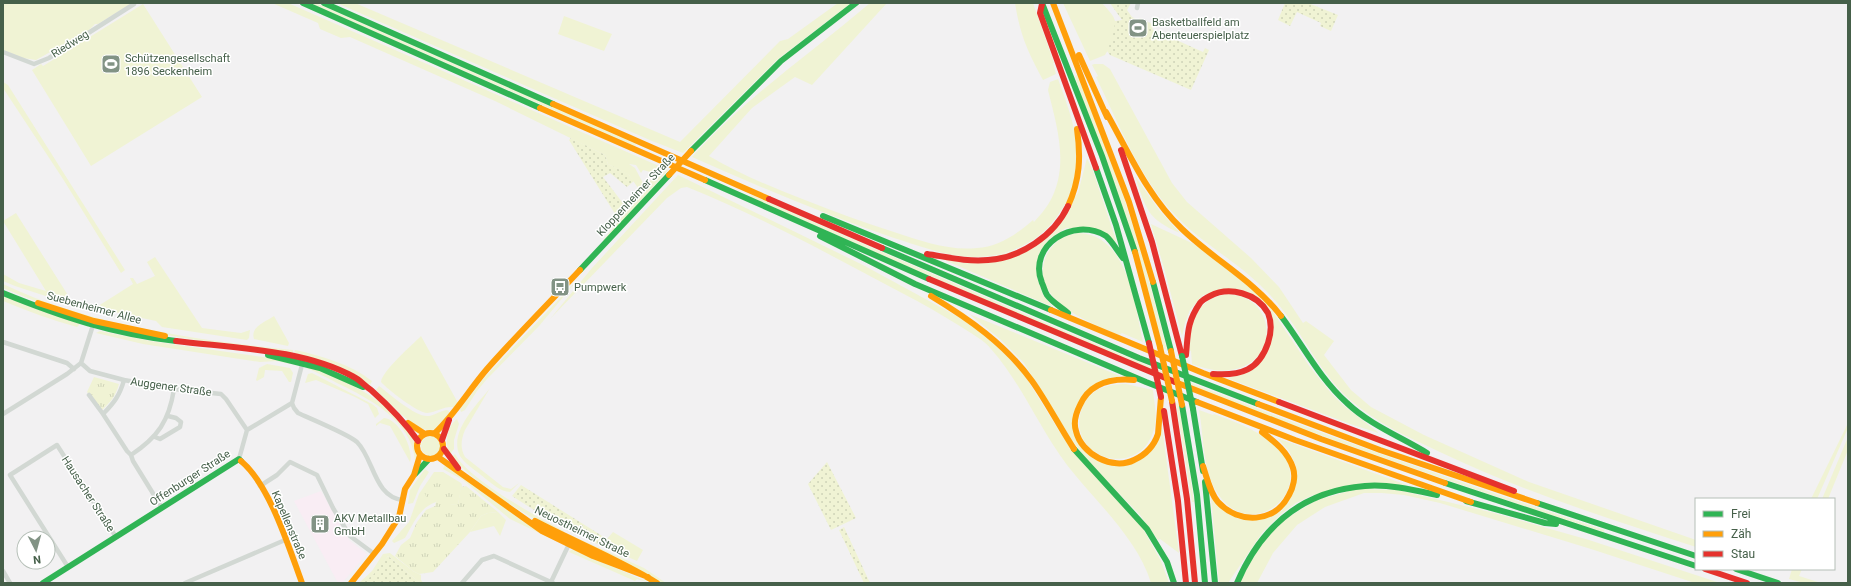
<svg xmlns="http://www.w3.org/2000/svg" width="1851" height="586" font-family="Roboto,sans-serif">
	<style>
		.commercial { fill: #f9edf4 }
		.grass { fill: #f0f3d4 }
		.park { fill: url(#park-tufts) }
		.garden { fill: url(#garden-dots) }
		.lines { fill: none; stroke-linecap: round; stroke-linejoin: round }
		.street { stroke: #d2d8d3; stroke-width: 4.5 }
		.fast { stroke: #30b455; stroke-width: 6 }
		.slow { stroke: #ff9f0a; stroke-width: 6 }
		.jam { stroke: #e5322d; stroke-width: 6 }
		.fast-bridge { stroke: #30b455; stroke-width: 6 }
		.slow-bridge { stroke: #ff9f0a; stroke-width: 6 }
		.jam-bridge { stroke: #e5322d; stroke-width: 6 }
		.labels { text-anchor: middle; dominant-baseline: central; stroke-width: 3; stroke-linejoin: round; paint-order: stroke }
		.poi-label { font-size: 11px; fill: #46604a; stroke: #fff; text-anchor: start }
		.street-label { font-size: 11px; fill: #46604a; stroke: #fff }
	</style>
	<defs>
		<pattern id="park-tufts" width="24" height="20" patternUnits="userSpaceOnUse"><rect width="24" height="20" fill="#f0f3d4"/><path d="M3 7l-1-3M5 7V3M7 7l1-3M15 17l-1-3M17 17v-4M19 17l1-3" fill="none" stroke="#cfd3b8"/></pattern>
		<pattern id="garden-dots" width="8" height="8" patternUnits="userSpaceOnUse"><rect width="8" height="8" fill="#f0f3d4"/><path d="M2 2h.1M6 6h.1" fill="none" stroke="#cfd3b8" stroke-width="1.8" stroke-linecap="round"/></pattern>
	</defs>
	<rect width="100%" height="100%" fill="#f2f1f2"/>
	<path class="commercial" d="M321,491L349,540L367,554L342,583H338L294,501Z"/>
	<path class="grass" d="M3,3H132L98,24H95L88,31L36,60L23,58L3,50Z
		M272,3H288L668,170L605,241L603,240L647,188L654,173L643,170L641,173L636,165L629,164L635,168L643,183L638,193H634L638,188L629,175L608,164L605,155L495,101L350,37L341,38L320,29L318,23Z
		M310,3H316L636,144L635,146Z
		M337,3H355L680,142L780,41L788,39L838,3H851L778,59L683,153L652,141Z
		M870,3H887L812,85L795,77L752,108L709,156C739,174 772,187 805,200C835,212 865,223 897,233C922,241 949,251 977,248C998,247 1017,234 1033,220L1034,222C1039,216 1045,210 1049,203C1070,167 1057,127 1048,90L1050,82L1058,79C1075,126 1092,168 1058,215C1040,242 1008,257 975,257C947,257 920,246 894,238C825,215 758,186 692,157C745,98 810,54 870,3Z
		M1015,3H1033L1054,63H1053L1056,74L1043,80C1028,52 1020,35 1015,3Z
		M1063,3H1102C1106,8 1114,15 1115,21C1117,31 1110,48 1105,55L1090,61Z
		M143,4L202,97L91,166L32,70L41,64L43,66Z
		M564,16L612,34L604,51L558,34Z
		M1094,64H1103L1110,69L1172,183L1187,202L1251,258L1279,287L1303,323L1306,321L1334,341L1324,355L1351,390L1371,407L1424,435L1529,482L1696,540V547C1610,519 1524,492 1442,453C1410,438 1376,423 1349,399C1314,367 1298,321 1264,289C1238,262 1204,245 1178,218C1140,180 1120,126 1096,77L1098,76L1092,65Z
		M1078,75L1122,192L1142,254L1167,350L1164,349L1075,76Z
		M3,82L8,85L125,270L121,273L63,179L3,88Z
		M1087,158L1093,171L1117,243L1105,233L1066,228L1049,239L1039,254L1037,278L1043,295L1053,307L942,259L966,263L1038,245L1078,193Z
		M678,175L863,265L964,320L982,332L1022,371L1059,431L1142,527L1161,561L1169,583H1151C1138,539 1095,501 1067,465C1039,428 1022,384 991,349C984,340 972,334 963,328C942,315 922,303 900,292C830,255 760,216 687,187L681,188L667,198L550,319L592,268Z
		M1135,176L1159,210L1180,233C1147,219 1146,209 1135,176Z
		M752,195C903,261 1055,329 1209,390C1339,441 1471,486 1604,530V532C1467,488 1330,441 1196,388C1046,328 898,262 750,197Z
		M16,213L71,300L73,305L15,286L3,281V274L19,283L46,291L3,221Z
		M1151,224L1194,244L1245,281L1271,309L1310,367L1331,393L1343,405L1379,433L1353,425L1227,378L1255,368L1273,327L1252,294L1239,289L1203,295L1190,310L1185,323L1182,336L1164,268Z
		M1079,233C1128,235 1135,306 1143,342L1122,333L1119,335C1094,324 1039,304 1043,268C1044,262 1045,256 1049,251C1056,240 1066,234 1079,233Z
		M155,257L202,328L241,333L250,330L249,338L247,340L162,327L156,321L95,308L133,284L130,278H133L137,284L155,276L147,262Z
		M580,277L539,326L487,379L477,391L465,410L461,412L460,409L484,378Z
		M3,284C90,326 198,340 293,350V353C195,341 94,328 3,288Z
		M3,294L80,324L77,327C52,320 27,311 3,301Z
		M1227,294C1279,296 1280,365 1229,370C1216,372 1204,368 1192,364L1191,351L1189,350C1192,322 1194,300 1227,294Z
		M969,314L1120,376L1096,383L1072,419L1093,459L1136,462L1162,427L1179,553L1160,539L1158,540L1140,515L1087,460L1072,440L1024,363L1000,339Z
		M274,316L289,343L288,346L254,339C250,327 265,322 274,316Z
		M100,331L150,341L291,361L290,364L277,361L260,362L143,344L96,333Z
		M421,336L458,403L454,407C443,406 437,412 427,413C418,413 387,389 381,382C382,371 412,345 421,336Z
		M295,350C322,356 350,364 372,381L370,385L324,362L294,353Z
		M267,364L290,368L293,373L291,382H289L282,371L265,370L264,377L257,381L256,380L259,368Z
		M311,366C346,382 382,396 405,427C410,434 414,438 415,446C416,451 418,455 415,460C411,420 370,399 337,383C327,378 317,372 306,368Z
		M312,373L372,404L377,408L379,414L375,418L368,404L355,397L316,380L305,383L308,374Z
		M1126,384L1153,390C1154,403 1157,412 1155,425C1143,484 1061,458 1083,406C1091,388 1109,384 1126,384Z
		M379,386C390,394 416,418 429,416C435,415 440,411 447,410L449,411L450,414C445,420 440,429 431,430C415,432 387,400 376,390Z
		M490,388L465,430C461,440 460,448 465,457L503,487L511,489L519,483L510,492C500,492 489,481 481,475C474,469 465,464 460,456C448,432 477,405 490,388Z
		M1176,403L1179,404L1194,502H1192Z
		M1199,410L1213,415L1214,414C1235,422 1261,431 1278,448C1318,491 1251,544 1218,494C1202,470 1204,436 1199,410Z
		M384,418C399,419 414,449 410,462L390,426L380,423L376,426V424Z
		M457,419L459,424L454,440V449L450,454C444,444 447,426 457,419Z
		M1848,423V428L1817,499H1811Z
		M421 446a10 10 0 1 1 20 0a10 10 0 1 1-20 0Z
		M1848,437V450L1828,499H1822Z
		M1277,438L1407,485L1313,495L1296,503L1281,514L1262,533L1228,583H1219L1211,497L1238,519L1282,511L1296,466L1289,451Z
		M455,454C468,479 537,517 564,531L562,534C527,516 478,487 452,457Z
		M445,465L558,542L510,519L463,480L443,469Z
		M425,469L429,472L420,486L413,503L408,504L410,490Z
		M434,472H443L461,483L462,485L458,504L441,506L438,498L436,502C419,508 414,523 405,538L394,543L392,541L409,522L419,494Z
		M1357,489L1398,490L1494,513L1589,540L1720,583H1695L1591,549L1440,503L1404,495L1382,493H1364L1325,507L1297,525L1273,553L1257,583H1240L1254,553L1282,521L1317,500Z
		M498,512L506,520L500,536L494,526L470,532L481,516L488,513Z
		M613,532L643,550L637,561L605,547L607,539Z
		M566,533L644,568L666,583H661L645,573L565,536Z
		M571,550H574L650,583L637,579L635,581L569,552Z
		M390,553L413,571L421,575V580L423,583H420L388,556C381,565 371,583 359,583L372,571L383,554Z
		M1792,569H1802L1799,576L1821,583H1804L1789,579Z"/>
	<path class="park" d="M94,377L119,384C116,395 111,402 102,410L87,392Z
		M448,481L455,484L456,497L453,501H441V505L458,504L461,487L466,486L498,512L488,513L481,516L470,532L433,572L419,574L413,571L395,556L401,545L410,538L417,522L426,510L435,506L437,498L428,501L424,492L433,484Z"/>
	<path class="garden" d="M1110,3H1131L1127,10L1132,17L1138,20L1140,18L1154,25L1152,29L1203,52L1205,48L1209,50L1191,90L1110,55L1107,51L1114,31L1115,21L1122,20Z
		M1285,3H1308L1338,15L1331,31L1320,26L1321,23L1297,12L1290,26L1278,20Z
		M571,138L605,155L608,164L628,174L634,181L627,187L610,173L603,177L625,206L617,217L569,140Z
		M827,462L856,518L831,530L808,484Z
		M521,485L607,539L601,546L542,515L512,496Z
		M844,527L870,583H864L839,530Z
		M388,556L420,583H362L373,575Z"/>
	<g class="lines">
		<path class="street" d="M1137,8L1138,3
			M3,52L34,64L49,58L134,4
			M3,342L67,363L74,369
			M81,363L90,371L124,380L174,389L221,394L226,399L247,430
			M124,380C120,395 114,403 103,414L127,451L131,455L133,461L162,508
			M89,395L103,414
			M292,403L294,408L298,413C311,419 348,434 357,442C374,459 374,497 403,500
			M3,414L67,374L81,363L94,322
			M155,437L160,439L180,427L181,422L176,418L168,416
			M131,455C158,437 169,421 174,389
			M239,459L247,430L292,403L303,361
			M260,486L277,475L290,462L317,475L333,508L350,536L373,553
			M68,567L10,475L57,445L116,537
			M3,571L10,583
			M551,582L570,542
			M185,583L285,540
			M462,583L482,560L494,556L553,583"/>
		<path class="fast" d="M303,3L540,108
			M324,3L553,104
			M1042,3L1102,156L1135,252
			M691,151L781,61L856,3
			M1096,168L1116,225L1149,343
			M705,180L929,279
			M823,216L1051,310
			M820,236L915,284L1146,382L1197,402
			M882,248L1139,358L1258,404
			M580,270L669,175
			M1153,282L1171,351
			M3,293C62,317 113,334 176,341
			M1068,313C1061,307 1052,302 1047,295C1045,292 1044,287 1042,283C1027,246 1073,216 1106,236C1112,241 1118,252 1123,258
			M1281,316C1303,345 1319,378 1347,403C1370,425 1401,437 1427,453
			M268,355L320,368L363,387
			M1182,405L1197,495L1205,583
			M1193,409L1203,471
			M1074,449L1147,529L1167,562L1174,583
			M415,474L429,459
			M1205,482L1215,583
			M1445,483L1696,566
			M1466,501L1545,523L1556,524
			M1537,503L1696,556
			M1736,569L1778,583
			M43,583L239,459L241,461
			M1237,583C1261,527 1302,491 1365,486C1389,484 1414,490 1437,495"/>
		<path class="slow" d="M1053,3L1129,202L1153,282
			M1079,55L1107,117
			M553,104L769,199
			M540,108L705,180
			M1106,112C1129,153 1148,197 1182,229C1214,260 1253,280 1281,316
			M1068,206C1080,180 1081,157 1077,129
			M1135,252L1160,347
			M931,296C969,319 1005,344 1032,381C1047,402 1059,426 1074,449
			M38,303L94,321L165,336
			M1051,310L1203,373L1279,402
			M1134,380C1111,378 1090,383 1080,405C1076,413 1073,422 1076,431C1081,454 1113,471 1134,460C1145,455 1154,446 1158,434L1161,397
			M1175,382L1321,439L1445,483
			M1197,402L1295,440L1471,502
			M1258,404L1380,450L1537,503
			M408,423L425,434
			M417 446a13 13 0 1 1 26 0a13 13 0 1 1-26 0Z
			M435,433C455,414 469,390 487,369C517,335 549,303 580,270
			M438,457L542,531L593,556L648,577
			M241,461C270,485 289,548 302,583
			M1203,466C1207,478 1210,493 1218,502C1239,525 1275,523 1289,495C1293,488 1296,477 1293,468C1288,452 1275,442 1262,432
			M535,521C575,542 618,559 657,583
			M351,583L382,544L399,517L405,489L414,475L420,455"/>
		<path class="jam" d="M1042,4L1040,13L1096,168
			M1121,150L1152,242L1182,356
			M769,199L882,248
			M927,254C947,257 967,262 988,260C1020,258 1054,236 1068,206
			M929,279L1175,382
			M176,341C233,348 303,349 354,377C360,380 365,386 371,390C389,406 404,421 418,441
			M1186,355C1188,333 1187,322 1200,303C1202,300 1206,298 1210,296C1229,286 1257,293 1268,313C1272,323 1271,334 1268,343C1259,370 1241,376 1213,374
			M1172,401L1187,499L1195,583
			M1279,402L1514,491
			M1164,411L1178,501L1186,583
			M442,440L449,420
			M444,449L458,468
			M1705,569L1747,583"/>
		<path class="fast-bridge" d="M1182,356L1193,409"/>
		<path class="slow-bridge" d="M669,175L691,151
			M1160,347L1172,401
			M1171,351L1182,405"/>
		<path class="jam-bridge" d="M1149,343L1161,397"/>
	</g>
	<defs>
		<g id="stadium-square" transform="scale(1)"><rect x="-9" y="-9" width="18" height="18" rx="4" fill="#829385" stroke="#fff"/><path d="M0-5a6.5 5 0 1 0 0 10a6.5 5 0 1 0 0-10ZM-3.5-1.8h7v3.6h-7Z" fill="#fff"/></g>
		<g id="bus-square" transform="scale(1)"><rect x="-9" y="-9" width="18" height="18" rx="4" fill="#829385" stroke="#fff"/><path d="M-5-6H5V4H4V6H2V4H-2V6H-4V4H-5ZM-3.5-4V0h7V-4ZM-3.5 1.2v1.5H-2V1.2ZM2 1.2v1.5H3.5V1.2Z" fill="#fff"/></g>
		<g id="building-square" transform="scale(1)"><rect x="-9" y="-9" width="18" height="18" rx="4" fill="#829385" stroke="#fff"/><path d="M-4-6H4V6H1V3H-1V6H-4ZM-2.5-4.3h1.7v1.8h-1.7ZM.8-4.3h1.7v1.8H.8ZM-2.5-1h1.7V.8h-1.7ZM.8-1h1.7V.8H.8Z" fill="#fff"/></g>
	</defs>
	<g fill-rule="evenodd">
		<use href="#stadium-square" x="1138" y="28"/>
		<use href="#stadium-square" x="111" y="64"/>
		<use href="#bus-square" x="560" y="287"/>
		<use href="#building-square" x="320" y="524"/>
	</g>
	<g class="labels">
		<g class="poi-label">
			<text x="1152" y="22">Basketballfeld am<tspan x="1152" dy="13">Abenteuerspielplatz</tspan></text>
			<text x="125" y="58">Schützengesellschaft<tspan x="125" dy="13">1896 Seckenheim</tspan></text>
			<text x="574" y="287">Pumpwerk</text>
			<text x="334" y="518">AKV Metallbau<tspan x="334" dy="13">GmbH</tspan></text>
		</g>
		<g class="street-label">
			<text transform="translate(70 44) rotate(-32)">Riedweg</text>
			<text transform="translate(636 195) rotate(-47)">Kloppenheimer Straße</text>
			<text transform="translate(94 308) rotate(15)">Suebenheimer Allee</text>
			<text transform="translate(171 387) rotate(8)">Auggener Straße</text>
			<text transform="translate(190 478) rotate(-33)">Offenburger Straße</text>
			<text transform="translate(88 494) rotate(57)">Hausacher Straße</text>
			<text transform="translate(289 525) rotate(67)">Kapellenstraße</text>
			<text transform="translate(582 532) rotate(26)">Neuostheimer Straße</text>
		</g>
	</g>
	<rect width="1851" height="586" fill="none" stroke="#46604a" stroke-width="8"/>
	<rect x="1695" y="498" width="140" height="72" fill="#ffffff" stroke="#b5bfb7"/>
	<rect x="1703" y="511" width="20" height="6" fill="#30b455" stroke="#b5bfb7"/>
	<text x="1731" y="518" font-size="12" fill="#46604a">Frei</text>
	<rect x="1703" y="531" width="20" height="6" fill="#ff9f0a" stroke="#b5bfb7"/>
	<text x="1731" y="538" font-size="12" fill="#46604a">Zäh</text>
	<rect x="1703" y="551" width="20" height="6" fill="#e5322d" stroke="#b5bfb7"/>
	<text x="1731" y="558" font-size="12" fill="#46604a">Stau</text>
	<g transform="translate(36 550) rotate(174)"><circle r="19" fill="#ffffff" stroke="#b5bfb7"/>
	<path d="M0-3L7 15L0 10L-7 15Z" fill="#829385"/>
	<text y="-6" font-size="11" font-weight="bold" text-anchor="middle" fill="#46604a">N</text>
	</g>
</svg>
